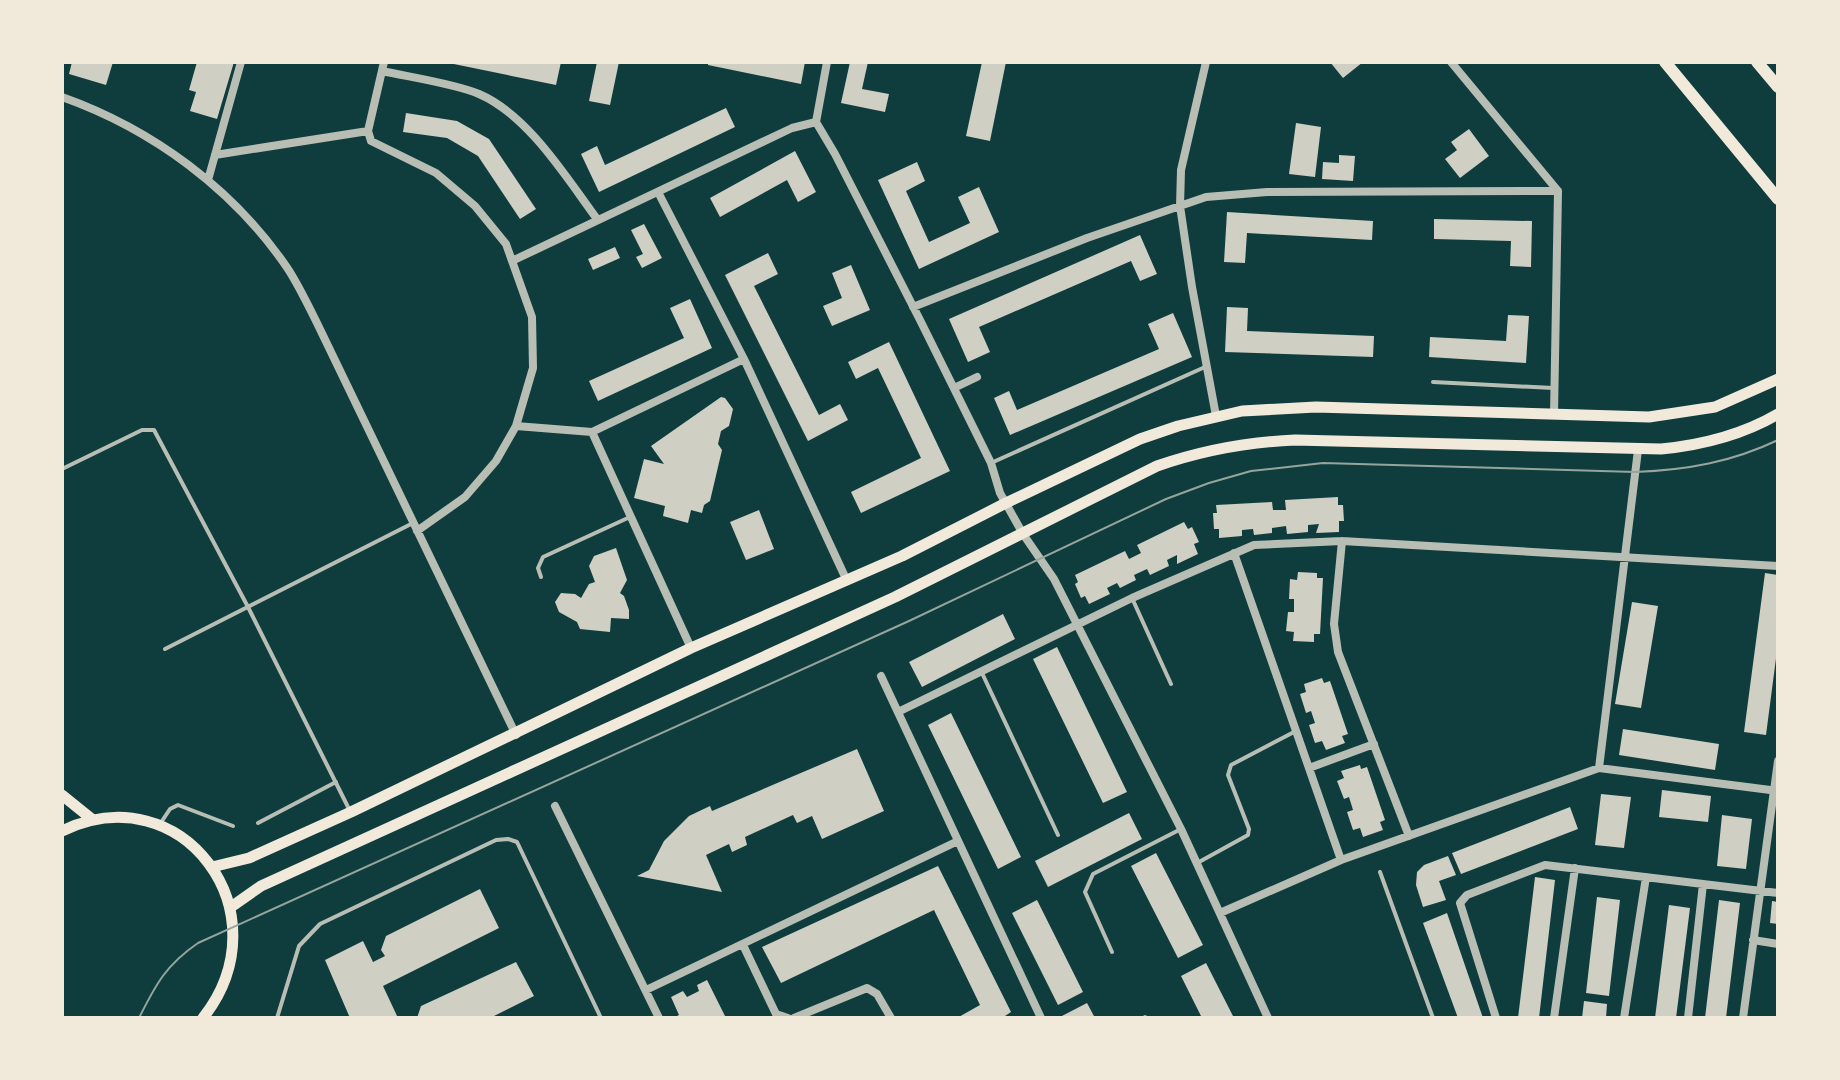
<svg xmlns="http://www.w3.org/2000/svg" width="1840" height="1080" font-family="'Space Grotesk',sans-serif">
	<style>
		.building { fill: #cfcfc3 }
		.lines { fill: none; stroke-linecap: round; stroke-linejoin: round }
		.service { stroke: #b8beb3; stroke-width: 4 }
		.minor { stroke: #b8beb3; stroke-width: 8 }
		.secondary { stroke: #f1e9da; stroke-width: 11 }
		.primary { stroke: #f1e9da; stroke-width: 12 }
		.tram { stroke: #97a49c; stroke-width: 2 }
	</style>
	<rect width="100%" height="100%" fill="#0f3d3e"/>
	<path class="building" d="M72,62H113L106,85L69,74Z
		M197,62H234L217,119L190,111L196,92L189,90Z
		M444,62H561L556,85Z
		M597,62H619L610,105L589,101Z
		M708,62H805L801,84L708,65Z
		M850,62H868L862,89L889,94L885,112L841,103Z
		M982,62H1006L990,141L966,136Z
		M1330,62H1363L1343,78Z
		M726,108L735,127L599,192L581,154L597,146L605,165Z
		M406,113L457,121L489,139L536,209L520,219L478,156L447,138L403,132Z
		M1296,123L1321,127L1315,177L1289,174Z
		M1469,129L1489,156L1460,178L1445,159L1457,150L1451,142Z
		M795,151L816,192L798,202L787,180L720,217L710,198Z
		M1339,155L1355,156L1353,181L1322,179L1323,162L1339,163Z
		M917,162L925,181L906,191L929,242L970,223L958,197L979,187L999,232L919,269L878,180Z
		M1227,212L1373,221L1372,240L1247,233L1245,263L1224,262Z
		M1434,219L1532,221L1531,267L1510,266L1511,241L1434,239Z
		M644,224L662,258L642,268L636,257L643,254L631,230Z
		M1140,235L1157,274L1140,281L1131,261L979,327L990,352L968,362L949,319Z
		M615,247L620,258L593,270L588,259Z
		M768,253L778,274L754,286L819,415L840,404L848,420L808,441L725,275Z
		M851,265L870,310L832,326L823,306L842,298L832,273Z
		M690,299L712,348L598,401L589,381L684,338L670,308Z
		M1227,307L1248,308L1247,331L1374,336L1373,357L1225,352Z
		M1173,313L1192,357L1010,435L994,398L1009,391L1017,410L1159,349L1148,324Z
		M1508,315L1529,316L1526,363L1429,357L1430,337L1506,341Z
		M889,342L950,471L861,513L851,492L921,458L878,368L856,379L848,362Z
		M721,397L725,398L733,409L729,426L721,431L718,444L722,450L710,501L704,505L702,513L691,510L688,523L663,516L665,506L634,498L644,459L664,464L651,446Z
		M1338,497V505H1343L1344,521H1339V532L1316,533L1319,524L1308,525V532L1287,534L1286,526L1272,528V533L1254,535L1253,529L1242,530V536L1219,538V529H1214L1213,513H1217L1216,505L1272,502L1273,510H1286L1285,500Z
		M759,510L774,549L746,560L730,522Z
		M1184,522L1188,529L1192,527L1199,542L1194,544L1198,554L1177,564V555L1167,560L1169,566L1150,575L1147,569L1134,575L1136,580L1120,588L1117,583L1107,588L1110,594L1089,604L1085,596L1081,598L1075,584L1078,582L1075,575L1125,551L1129,559L1141,553L1137,545Z
		M616,548L627,580L620,593L624,596L629,610V619L611,618L610,632L580,629L577,622L559,612L555,602L561,593L575,594L581,598L589,584L595,582L589,566L594,556Z
		M1298,572L1317,573V578H1323L1320,634H1314V642L1293,641L1294,632L1286,631L1288,612H1294V599H1289L1290,579L1297,580Z
		M1765,573L1778,575V643L1766,735L1744,732Z
		M1632,602L1658,606L1641,708L1615,704Z
		M1003,614L1015,639L922,687L909,662Z
		M1057,647L1127,792L1103,803L1033,659Z
		M1322,678L1324,683L1330,681L1348,734L1342,736L1345,743L1326,750L1322,741L1315,743L1309,725L1315,723L1311,711L1306,713L1300,694L1306,692L1304,684Z
		M951,713L1021,857L998,869L928,725Z
		M1623,729L1719,744L1715,770L1619,755Z
		M857,749L884,811L822,839L812,816L797,823L793,815L745,837L747,845L732,852L729,844L706,855L722,892L637,876L649,870L664,841L689,816L710,806L712,811Z
		M1360,765L1361,769L1367,767L1385,820L1380,822L1383,830L1363,837L1360,828L1353,830L1347,812L1353,810L1349,797L1344,799L1337,781L1344,778L1341,771Z
		M1662,790L1711,796L1708,822L1659,817Z
		M1601,794L1631,797L1624,848L1595,845Z
		M1570,807L1578,829L1461,874L1452,853Z
		M1129,813L1142,839L1048,887L1035,861Z
		M1722,815L1752,819L1746,869L1717,866Z
		M1156,853L1203,945L1178,958L1131,866Z
		M1448,856L1456,875L1439,881L1446,900L1423,907L1416,885L1417,872L1424,865Z
		M938,866L1011,1012L1002,1018H957L980,1005L934,910L781,983L762,947Z
		M1535,877L1555,880L1539,1018H1518Z
		M480,889L499,928L383,986L398,1018H350L325,960L363,941L373,962L385,956L381,950L386,936Z
		M1597,897L1620,900L1609,996L1586,993Z
		M1037,900L1083,992L1058,1005L1012,913Z
		M1719,900L1740,903L1726,1018H1705Z
		M1772,901L1778,902V924L1770,923Z
		M1669,905L1690,908L1676,1018H1655Z
		M1447,913L1483,1018H1458L1423,923Z
		M516,962L534,996L490,1018H417L421,1006Z
		M1206,963L1234,1018H1202L1181,976Z
		M707,980L726,1018H673L679,1015L671,997L683,991L687,997L699,991L697,985Z
		M1584,1001L1607,1004L1606,1018H1582Z
		M1087,1003L1095,1018H1058Z"/>
	<g class="lines">
		<path class="service" d="M1433,382L1553,388
			M991,463L1205,367
			M62,469L142,430H154L248,607L350,811
			M541,577L538,568L543,557L630,517
			M1132,598L1171,684
			M165,649L413,523
			M982,673L1058,835
			M258,823L336,782
			M160,824L170,809L178,805L233,826
			M1199,862L1248,835L1249,829L1228,775L1231,765L1294,732
			M1380,872L1433,1018
			M1112,952L1085,892L1093,874L1181,829
			M1145,1017L1146,1018
			M277,1018L299,946L320,924L496,840L508,839L517,842L601,1018"/>
		<path class="minor" d="M384,62L368,131L371,141L436,173L475,206L506,244L532,317L533,368L516,426L496,461L465,497L417,531
			M827,62L816,122L835,154L920,320L991,463L1000,493L1023,534L1054,579L1181,829L1268,1018
			M1206,62L1181,170L1180,206L1192,287L1216,416
			M1451,62L1558,191L1554,415
			M382,71C409,77 456,84 479,94C528,115 566,177 597,219
			M62,97C152,129 234,189 288,269C299,286 308,305 317,323L516,735
			M215,155L368,131
			M208,180L241,62
			M658,192L744,359L847,581
			M512,261L792,128L816,122
			M913,307L1087,238L1206,197L1267,192L1558,191
			M954,388L977,377
			M516,426L592,432L744,359
			M592,432L691,648
			M1342,541L1334,624L1338,652L1409,836
			M1234,553L1341,860
			M881,676L1041,1018
			M898,712L1132,598L1254,545L1342,541L1778,566
			M1309,768L1374,744
			M1599,768L1638,450
			M555,806L659,1018
			M1220,913L1341,860L1599,768L1778,791
			M1753,940L1778,944
			M743,945L776,1014L788,1018
			M646,990L958,841
			M794,1018L867,988L877,994L891,1018
			M1496,1018L1460,903L1467,895L1545,865L1778,893
			M1554,1018L1575,868
			M1624,1018L1646,877
			M1688,1018L1703,884
			M1743,1018L1778,761"/>
		<path class="secondary" d="M62,795L93,820
			M62,831C182,773 286,913 203,1018
			M212,867L249,858L351,812L691,648L902,556L1006,503L1140,439L1178,426L1242,411L1316,407L1649,417L1715,407L1778,379
			M231,907L261,886L895,597L1157,466C1203,450 1247,442 1295,440L1661,449C1702,445 1742,435 1778,414"/>
		<path class="primary" d="M1665,62L1778,199
			M1757,62L1778,87"/>
		<path class="tram" d="M139,1018C156,984 166,965 198,943L909,621L1166,499L1209,483L1251,471L1323,463L1635,472C1687,470 1732,462 1778,440"/>
	</g>
	<rect width="1840" height="1080" fill="none" stroke="#f1e9da" stroke-width="128"/>
</svg>
